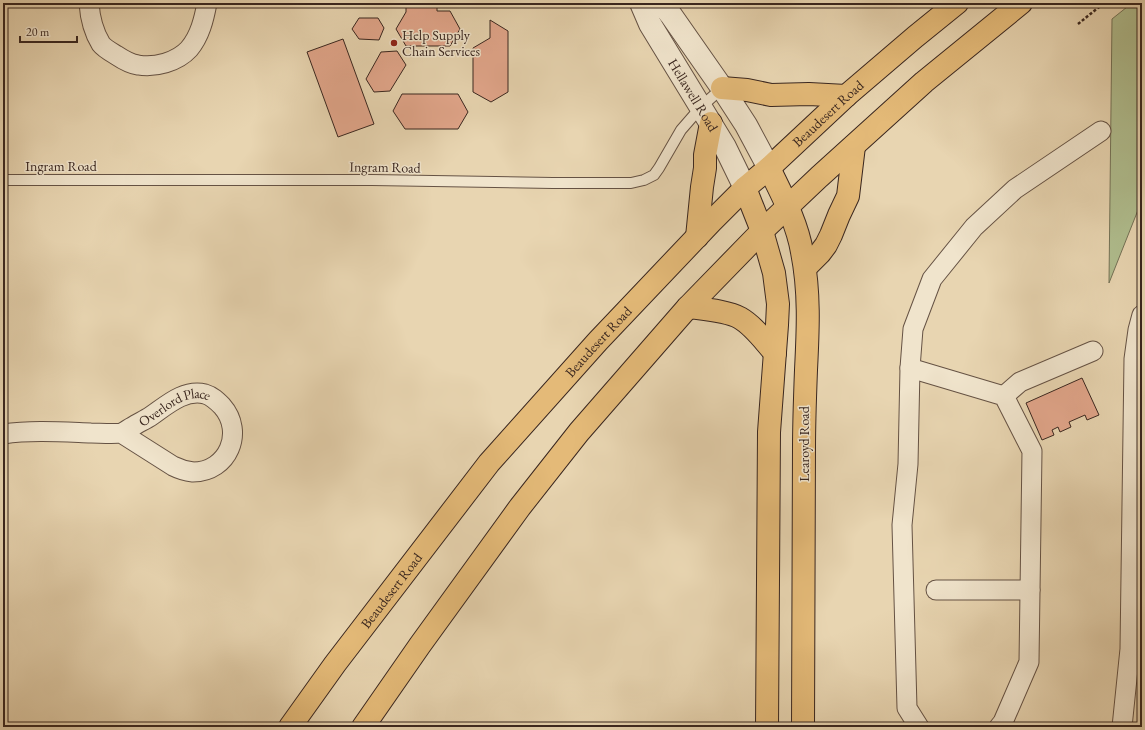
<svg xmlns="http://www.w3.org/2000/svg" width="1145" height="730" font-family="'EB Garamond',serif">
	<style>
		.green { fill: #b0be8f; stroke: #747257 }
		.building { fill: #e2a68b; stroke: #39261f }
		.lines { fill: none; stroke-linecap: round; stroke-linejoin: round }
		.service-casing { stroke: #655244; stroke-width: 12 }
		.minor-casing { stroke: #655244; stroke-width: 21 }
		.tertiary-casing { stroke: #655244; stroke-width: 24 }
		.primary-casing { stroke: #39261f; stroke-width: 24 }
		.trunk-casing { stroke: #39261f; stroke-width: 24 }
		.path { stroke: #39261f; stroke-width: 2.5; stroke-dasharray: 3 2; stroke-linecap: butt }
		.service { stroke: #f0e4cc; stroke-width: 10 }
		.minor { stroke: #f0e4cc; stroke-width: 19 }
		.tertiary { stroke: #f0e4cc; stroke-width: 22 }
		.primary { stroke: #e4ba78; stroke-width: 22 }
		.trunk { stroke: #e4ba78; stroke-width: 22 }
		.poi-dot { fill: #8f2418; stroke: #f0e4cc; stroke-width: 1.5 }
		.labels { text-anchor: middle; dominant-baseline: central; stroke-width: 3; stroke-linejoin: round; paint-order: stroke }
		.poi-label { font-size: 14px; fill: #39261f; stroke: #f0e4cc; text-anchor: start }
		.street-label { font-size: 14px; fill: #39261f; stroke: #f0e4cc }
	</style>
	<rect width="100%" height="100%" fill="#e8d5b1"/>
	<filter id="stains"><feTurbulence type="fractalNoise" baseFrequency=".005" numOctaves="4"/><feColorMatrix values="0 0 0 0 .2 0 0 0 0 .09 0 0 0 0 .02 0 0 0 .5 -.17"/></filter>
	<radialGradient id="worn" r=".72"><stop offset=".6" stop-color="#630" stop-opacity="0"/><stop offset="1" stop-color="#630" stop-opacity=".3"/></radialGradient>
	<path class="green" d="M1132,3H1142V200L1109,283L1112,19Z"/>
	<path class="building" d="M406,3H437V11H450L460,29L450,46H406L396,29L406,12Z
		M359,18H378L384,28L379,40L359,39L352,29Z
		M490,20L508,31V92L491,102L473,92V48L490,38Z
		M343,39L374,124L338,137L307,52Z
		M397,51L406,65L390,91L374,92L366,79L381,52Z
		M402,94H458L468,112L458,129H405L393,111Z
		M1082,378L1099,415L1087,420L1085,415L1069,422L1071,427L1060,432L1058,427L1052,430L1054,435L1042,440L1026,403Z"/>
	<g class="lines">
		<g class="service-casing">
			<path id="service" d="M3,180H372L553,183H631L644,180L654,175L659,168L681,130L701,107L722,88"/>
		</g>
		<g class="minor-casing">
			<g id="minor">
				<path d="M89,3C90,18 93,31 101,44C104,48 111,52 116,55C122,59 130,64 138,65C155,68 177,62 189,49C200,36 204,19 207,3"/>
				<path d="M910,368L1004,396L1032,451L1029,662L1003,722L999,727"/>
				<path d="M1004,396L1020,382L1093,351"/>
				<path id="s1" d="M3,434C32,430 62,432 91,433C98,433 115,434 121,433C125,432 129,428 132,427C138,423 145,420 151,416C167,405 184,389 205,394C212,396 217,401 222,406C245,432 228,472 193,472C185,471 179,469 173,466L121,433"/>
				<path d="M936,590H1030"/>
				<path d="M919,727L907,708L902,525L908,464L910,368L913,329L932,279L974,227L1015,189L1101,131"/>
				<path d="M1122,727L1130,649L1134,359L1138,330L1142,315"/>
			</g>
		</g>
		<g class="tertiary-casing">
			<g id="tertiary">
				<path id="s2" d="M641,3L650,24L725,147L745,188"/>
				<path d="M661,3L671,15L722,88L746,125L769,168"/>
			</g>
		</g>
		<g class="primary-casing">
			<path id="primary" d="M769,168C782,195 797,222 802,252C810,292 808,330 806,370C805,396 804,422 804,448C803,541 804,634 803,727
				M745,188L762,231L774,273L778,304L777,325L769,432L767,727"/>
		</g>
		<g class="trunk-casing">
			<g id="trunk">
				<path d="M722,88L747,90L771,95L809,94L846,96"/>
				<path d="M697,237L702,187L705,168V155L711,123"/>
				<path d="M805,268L820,253L826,245L831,235L839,215L848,196L854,146"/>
				<path d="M688,307C703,309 728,311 740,318C754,326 764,341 775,353"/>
				<path id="s3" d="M290,727L335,664L489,463L598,341L712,221L745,188L769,168L846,96L915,37L957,3"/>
				<path d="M363,727L420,645L520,507L579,432L688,307L762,231L819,177L924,82L1021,3"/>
			</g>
		</g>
		<path class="path" d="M1078,24L1104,3"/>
		<use href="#service" class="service"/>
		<use href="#minor" class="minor"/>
		<use href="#tertiary" class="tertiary"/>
		<use href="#primary" class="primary"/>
		<use href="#trunk" class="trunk"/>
	</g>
	<circle class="poi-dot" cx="394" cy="43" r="4"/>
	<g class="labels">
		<g class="poi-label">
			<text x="402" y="35">Help Supply<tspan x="402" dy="16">Chain Services</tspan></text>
		</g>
		<g class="street-label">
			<text stroke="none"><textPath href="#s2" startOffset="106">Hellawell Road</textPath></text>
			<text stroke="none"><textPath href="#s3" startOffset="818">Beaudesert Road</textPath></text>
			<text x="61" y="166">Ingram Road</text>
			<text transform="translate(385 167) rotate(1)">Ingram Road</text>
			<text stroke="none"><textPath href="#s3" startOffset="494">Beaudesert Road</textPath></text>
			<text stroke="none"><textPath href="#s1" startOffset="179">Overlord Place</textPath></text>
			<text transform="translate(804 444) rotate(-90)">Learoyd Road</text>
			<text stroke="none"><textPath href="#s3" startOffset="170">Beaudesert Road</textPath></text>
		</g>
	</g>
	<rect width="1145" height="730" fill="none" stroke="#e8d5b1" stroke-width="16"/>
	<rect x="4" y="4" width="1137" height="722" fill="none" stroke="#39261f" stroke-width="2"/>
	<rect x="8" y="8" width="1129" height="714" fill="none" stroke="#39261f"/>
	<path d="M20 36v6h57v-6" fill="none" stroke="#39261f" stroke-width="2"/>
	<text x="26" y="36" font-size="12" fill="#39261f" stroke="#f0e4cc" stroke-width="3" paint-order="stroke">20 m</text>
	<rect width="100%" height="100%" filter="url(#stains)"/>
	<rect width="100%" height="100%" fill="url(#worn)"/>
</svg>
